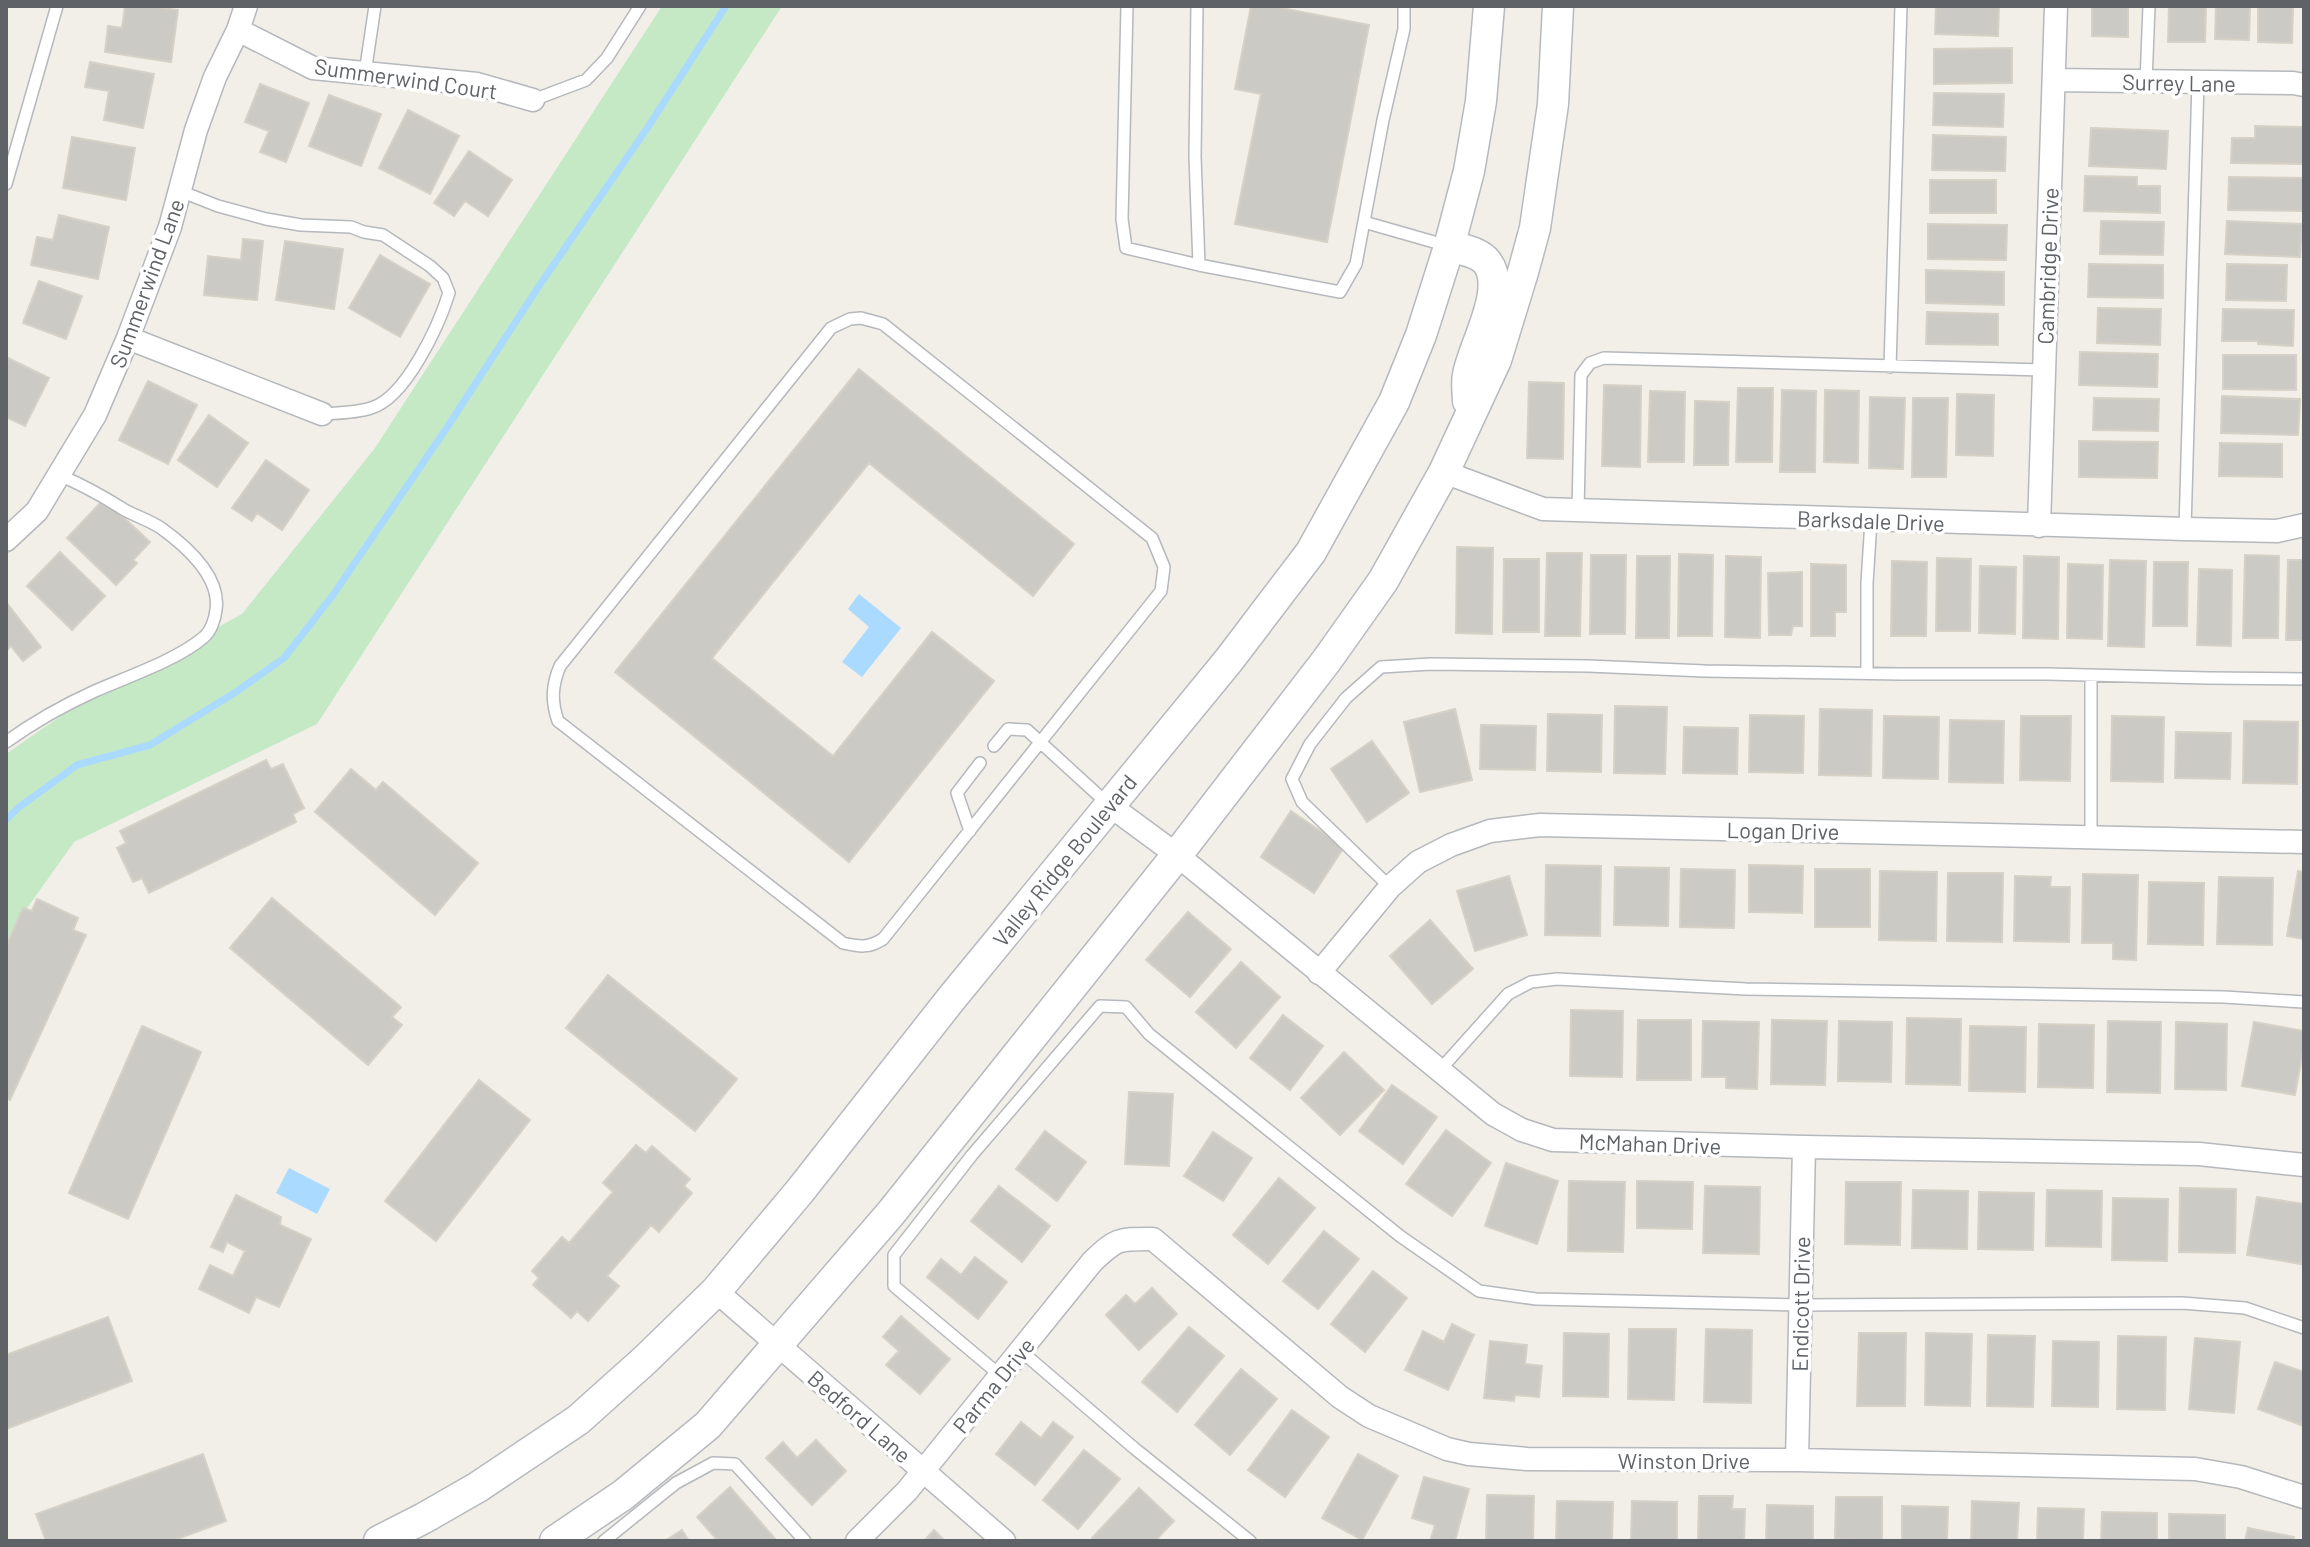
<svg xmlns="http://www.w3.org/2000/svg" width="2310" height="1547" font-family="Barlow,sans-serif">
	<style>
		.green { fill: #c5e8c5 }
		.water { fill: #aadaff }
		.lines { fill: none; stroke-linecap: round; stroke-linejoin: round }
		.stream { stroke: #aadaff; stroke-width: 7 }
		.building { fill: #cccac5; stroke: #d6d1c6; stroke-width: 2 }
		.lane-casing { stroke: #b5b8bc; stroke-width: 14 }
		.street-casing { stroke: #b5b8bc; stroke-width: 25 }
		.secondary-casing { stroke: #b6babf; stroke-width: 33 }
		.lane { stroke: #fff; stroke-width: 11 }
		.street { stroke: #fff; stroke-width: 22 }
		.secondary { stroke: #fff; stroke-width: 30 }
		.labels { text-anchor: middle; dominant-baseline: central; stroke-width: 7; stroke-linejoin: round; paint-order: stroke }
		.street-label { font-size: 22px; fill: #5f6368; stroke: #fff }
	</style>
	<rect width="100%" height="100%" fill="#f1efe8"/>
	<path class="green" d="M662,6H782L317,724L74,842L15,925L6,942V754L84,700L242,614L375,448Z"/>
	<path class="water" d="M859,594L901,628L862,677L842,662L869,627L848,609Z
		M289,1168L330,1189L317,1214L276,1193Z"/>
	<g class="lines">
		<path class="stream" d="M6,820L18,808L77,765L150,745L236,692L284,658L333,595L446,429L537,289L648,127L726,6"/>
	</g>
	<path class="building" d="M125,6H149L178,10L171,62L105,52L108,26L122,28Z
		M1251,6H1271L1369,25L1327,242L1235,224L1261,94L1235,89Z
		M1936,6H1999L1998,36L1935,34Z
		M2092,6H2128V37L2092,36Z
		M2169,6H2206L2205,42H2168Z
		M2216,6H2250L2249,40L2215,39Z
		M2258,6H2293L2292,43L2258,42Z
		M2012,48V83L1934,84V49Z
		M90,62L154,74L143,128L104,120L109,91L85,87Z
		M260,84L309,103L286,162L260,152L269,131L245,122Z
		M1934,93L2004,94L2003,127L1933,125Z
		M329,95L381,114L361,166L309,146Z
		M408,110L459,136L430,194L379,168Z
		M2255,126L2304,127V164L2231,163L2232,138H2255Z
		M2091,128L2168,131L2166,169L2089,166Z
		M1933,135L2006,137L2005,171L1932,170Z
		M72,137L135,148L126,200L63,188Z
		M469,151L512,180L488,216L465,201L454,216L434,203Z
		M2085,176L2137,177V186H2160V213L2084,211Z
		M2229,177L2304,178V211L2228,210Z
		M1930,180H1996V213H1930Z
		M59,215L109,227L98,279L31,265L37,237L53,240Z
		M2101,221L2164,222L2163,255L2100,254Z
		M2227,221L2302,224L2300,257L2225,254Z
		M1928,224L2007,225L2006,260L1928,259Z
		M243,239L263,241L257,300L204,295L208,256L241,260Z
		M285,241L343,249L334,309L276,300Z
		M380,255L430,284L400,337L349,308Z
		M2089,264L2163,265V298L2088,297Z
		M2227,264L2287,265L2286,301L2226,300Z
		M1926,270L2004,272V305L1926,303Z
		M39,281L82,296L66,339L23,323Z
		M2098,308L2161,309L2160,345L2097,343Z
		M2223,309L2294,310L2293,346L2258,344V341H2222Z
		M1927,312L1998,314V345L1926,344Z
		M2080,352L2158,354L2157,387L2079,385Z
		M2223,355H2296V390L2223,389Z
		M6,357L49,378L25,426L6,417Z
		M859,369L1074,544L1033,596L869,463L712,658L833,756L932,632L994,681L849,862L615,672Z
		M148,381L197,405L168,464L119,440Z
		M1529,382L1564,383L1563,459L1527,458Z
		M1604,385L1641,386L1640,467L1602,466Z
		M1738,388H1773L1772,462H1736Z
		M1782,390L1816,391L1815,472H1780Z
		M1825,390L1859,391L1858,463L1824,462Z
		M1650,391L1685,392L1684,462H1648Z
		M1957,394L1994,395L1993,456L1956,455Z
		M2222,396L2300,399L2298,435L2221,433Z
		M1870,397L1905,398L1903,469L1869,468Z
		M1913,398H1948L1946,477H1912Z
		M2094,398L2159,399L2158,431L2093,430Z
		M1695,401L1729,402L1728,465H1694Z
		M209,415L248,443L217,487L178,460Z
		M2079,441L2158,442L2157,478L2079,477Z
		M2220,443L2282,444V477L2219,476Z
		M266,460L309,490L282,530L257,513L252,521L232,508Z
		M104,499L150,542L133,560L137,563L116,585L67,538Z
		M1457,547L1493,548L1492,634L1456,633Z
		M60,552L105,596L72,630L27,586Z
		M1547,553H1582L1580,636H1545Z
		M1679,554L1713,555L1712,636H1678Z
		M1591,555H1626L1625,634H1590Z
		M2245,555L2279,556L2278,638H2243Z
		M1637,556H1670L1669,638H1636Z
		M1726,556L1761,557L1760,638L1725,637Z
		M2024,556L2059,557L2058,639L2023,638Z
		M1937,558L1971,559L1970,631H1936Z
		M1504,559H1539V632H1503Z
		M2110,560L2146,561L2144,647L2108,646Z
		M2288,560H2304V640H2286Z
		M1892,561L1927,562L1926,636H1891Z
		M2154,562H2188L2187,626H2153Z
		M1811,564L1846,565V612H1835V636H1811Z
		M2068,564L2103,565L2102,639L2067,638Z
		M1980,566L2016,567L2015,634L1979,633Z
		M2199,569L2232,570L2231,646L2197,645Z
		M1802,572V626H1793L1791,635H1769L1768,573Z
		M6,602L41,647L23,661L11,646L6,651Z
		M1615,706L1667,707L1665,774L1614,773Z
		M1455,709L1472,780L1420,792L1404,722Z
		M1820,709L1872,710L1871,776L1819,775Z
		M1548,714L1602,715L1601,772L1547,771Z
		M1750,715L1804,716L1803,773L1749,772Z
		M1884,716L1939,717L1938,779L1883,778Z
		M2021,716H2071L2070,781L2020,780Z
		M2112,716L2164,717L2163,782L2111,781Z
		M1950,720L2004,721L2003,783L1949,782Z
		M2244,721L2298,722L2297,784L2243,783Z
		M1481,725L1536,726L1535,770L1480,769Z
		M1684,727L1738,728L1737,774L1683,773Z
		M2176,732L2231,733L2230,779L2175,778Z
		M1372,741L1409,793L1367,822L1331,769Z
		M266,760L271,769L283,764L304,808L293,814L296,822L149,893L142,878L133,882L117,848L126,843L120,831Z
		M351,769L376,790L383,782L478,863L435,915L315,812Z
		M1291,811L1344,847L1314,893L1261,857Z
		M1546,865L1601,866L1600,936L1545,935Z
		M1749,865L1803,866L1802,913L1749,912Z
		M1615,867L1669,868L1668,926L1614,925Z
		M1681,869L1735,870L1734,928L1680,927Z
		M1815,869H1870V927H1815Z
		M1880,871L1937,872L1936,941L1879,940Z
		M2298,871L2304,872V939L2287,936Z
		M1948,873H2003L2002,942L1947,941Z
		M2083,874L2138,875L2136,960L2113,959V943H2082Z
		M1509,876L1527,935L1475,951L1457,891Z
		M2015,876L2051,877L2050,887H2070L2069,942L2014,941Z
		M2219,877L2273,878L2272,945L2217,944Z
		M2149,882L2204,883L2203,945L2148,944Z
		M272,898L401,1007L392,1017L402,1025L368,1065L230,948Z
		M37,899L78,918L73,930L86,935L10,1100L6,1098V946L23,908L32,911Z
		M1188,912L1231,949L1190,997L1146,960Z
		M1430,920L1473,969L1432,1004L1390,956Z
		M1241,962L1280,997L1236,1048L1196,1012Z
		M608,975L737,1079L695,1131L566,1028Z
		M1571,1010L1623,1011L1622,1077L1570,1076Z
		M1283,1015L1323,1046L1290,1090L1250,1058Z
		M1907,1018L1961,1019L1960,1085L1906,1084Z
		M1638,1020H1691V1080H1637Z
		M1772,1020L1827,1021L1825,1085L1771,1084Z
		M1703,1021L1759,1022L1757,1089L1726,1088V1077H1702Z
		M1839,1021L1892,1022L1891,1082L1838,1081Z
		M2108,1021L2161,1022L2160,1093L2107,1092Z
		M2176,1022L2227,1024L2226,1090L2175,1089Z
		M2254,1022L2304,1031V1044L2295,1095L2242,1086Z
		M2039,1024L2094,1025L2093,1088L2038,1087Z
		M142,1026L201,1052L128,1219L69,1193Z
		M1970,1026L2026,1027L2025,1092L1969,1091Z
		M1344,1052L1384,1090L1340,1135L1301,1098Z
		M479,1080L530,1120L436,1241L385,1201Z
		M1392,1085L1437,1117L1403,1164L1359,1131Z
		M1129,1092L1173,1094L1169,1166L1125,1164Z
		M1446,1130L1491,1163L1452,1216L1406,1184Z
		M1045,1131L1086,1162L1057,1201L1016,1169Z
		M1213,1132L1252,1158L1223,1201L1184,1176Z
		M636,1145L646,1153L652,1146L690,1179L684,1186L692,1193L659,1232L651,1225L607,1276L619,1286L588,1321L577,1311L571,1318L533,1285L539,1278L532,1271L562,1237L569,1243L613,1192L603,1183Z
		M1506,1163L1558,1181L1537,1244L1485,1226Z
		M1279,1178L1315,1208L1268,1264L1233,1235Z
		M1569,1181L1625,1182L1623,1252L1568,1251Z
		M1637,1181L1693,1182L1692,1229L1637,1228Z
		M1846,1182H1901L1900,1245L1845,1244Z
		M999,1186L1050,1226L1022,1262L971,1221Z
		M1705,1186L1760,1187L1759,1254L1703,1253Z
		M2180,1188L2236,1189L2235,1253L2179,1252Z
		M1913,1190L1968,1191L1967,1249L1912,1248Z
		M2047,1190L2102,1191L2101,1247L2046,1246Z
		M1979,1192L2034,1193L2033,1250L1978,1249Z
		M236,1195L281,1217L280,1225L311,1239L279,1307L256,1297L249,1313L199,1289L210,1265L233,1276L245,1251L227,1242L223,1252L211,1247Z
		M2257,1197L2304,1204V1243L2301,1264L2247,1255Z
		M2113,1198L2168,1199L2167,1261L2112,1260Z
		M1324,1231L1359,1259L1318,1309L1283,1281Z
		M975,1257L1007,1282L978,1319L927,1277L941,1259L961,1275Z
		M1373,1271L1407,1298L1365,1352L1331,1324Z
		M1152,1288L1177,1314L1139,1350L1106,1315L1126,1295L1135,1304Z
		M901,1316L950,1359L920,1394L886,1365L899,1351L883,1337Z
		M108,1317L132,1381L6,1429V1355Z
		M1452,1324L1474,1335L1448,1390L1405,1370L1423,1331L1444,1342Z
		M1189,1327L1224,1356L1177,1412L1142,1382Z
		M1629,1329H1676L1674,1400L1628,1399Z
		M1706,1329L1752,1330L1751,1403L1704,1402Z
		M1564,1333L1609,1334L1608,1397L1563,1396Z
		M1859,1333H1906L1905,1406H1857Z
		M1926,1333L1972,1334L1970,1406L1925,1405Z
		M1988,1335L2035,1336L2033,1407L1987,1406Z
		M2118,1336L2166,1337L2165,1410L2117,1409Z
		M2195,1338L2240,1342L2234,1413L2189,1409Z
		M1490,1341L1527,1345L1525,1364L1542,1366L1539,1397L1515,1395L1514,1401L1484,1398Z
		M2053,1341L2099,1342L2098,1407L2052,1406Z
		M2275,1362L2304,1372V1418L2301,1425L2258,1409Z
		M1241,1369L1277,1399L1230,1455L1195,1425Z
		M1292,1410L1329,1437L1285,1497L1248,1470Z
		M1021,1422L1041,1438L1053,1422L1073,1437L1035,1485L996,1454Z
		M816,1440L846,1471L812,1505L766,1458L783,1442L797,1458Z
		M1084,1450L1120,1479L1078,1529L1043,1500Z
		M203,1454L226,1521L172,1541H46L36,1514Z
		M1358,1454L1398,1476L1362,1540L1322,1518Z
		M1424,1477L1469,1489L1455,1541H1430L1435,1525L1412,1518Z
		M730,1487L777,1541H718L697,1517Z
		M1139,1488L1174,1521L1155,1541H1095L1092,1538Z
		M1487,1495L1534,1496L1533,1541H1486Z
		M1699,1496H1733L1732,1509H1745L1744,1541H1698Z
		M1836,1497H1882V1541L1835,1539Z
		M1557,1501L1613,1502L1612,1541H1556Z
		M1632,1501L1677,1502V1541H1631Z
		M1972,1501L2019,1503L2017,1541H1971Z
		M1767,1505L1813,1506V1541H1766Z
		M1902,1506L1948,1507L1947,1541H1902Z
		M2038,1508L2084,1509L2083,1541H2037Z
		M2102,1512L2157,1513V1541H2101Z
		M2169,1514L2225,1515V1541H2169Z
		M2248,1528L2294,1537L2293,1541H2245Z
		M682,1530L689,1541H665Z
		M934,1530L945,1541H924Z"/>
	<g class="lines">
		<g class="lane-casing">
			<path id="lane" d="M1127,6L1122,219L1126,248L1199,265
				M1197,6L1195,157L1199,265L1340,292L1356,264L1383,120L1404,29V6
				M365,73L375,6
				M2146,82L2149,6
				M533,100L586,80L607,58L640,6
				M6,184L57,6
				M180,191L218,206L266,219L301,225L351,227L364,232L383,235L430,266L443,278L449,293C439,325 406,398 371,408C356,413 337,413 322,414
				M1364,222L1448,246
				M861,318L883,324L1152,538L1164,567L1161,591L883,939C869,948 860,947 843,943L558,721C551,701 552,685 560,666L831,328L850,319Z
				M1890,367L1901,6
				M1578,510L1581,375L1590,363L1604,358L2044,370
				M2185,529L2198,82
				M1867,673V583L1871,521
				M6,742C34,722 64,705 95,691C127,677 179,659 204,637C211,631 215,619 216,610C221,577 186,546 161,528C149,520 135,516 123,509C101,495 83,485 59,475
				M994,746L1008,729L1027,730L1109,805
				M970,831L957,793L980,763
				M2091,837V675
				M1390,887L1302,802L1292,779L1310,744L1346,698L1381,667L1431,664L1588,666L1705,671L1901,674H2047L2208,678L2304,679
				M1439,1071L1508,994L1531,982L1557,979L1746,989L2224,997L2304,1002
				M1021,1351L1134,1448L1250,1541
				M1001,1376L894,1286V1255L972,1155L1100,1006L1126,1007L1149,1034L1400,1236L1479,1291L1536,1299L1800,1305L2182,1303L2245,1308L2304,1328
				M604,1541L676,1483L713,1463L735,1464L805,1541"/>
		</g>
		<g class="street-casing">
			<path id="street" d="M238,30L313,68L477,84L533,100
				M2054,80L2293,83L2304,85
				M128,338L322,414
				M1444,472L1543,509L2185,529L2277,531L2304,525
				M2039,526L2056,6
				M6,540L37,511L95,415L128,338L170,227L196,130L215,77L238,30L246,6
				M1109,805L1177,855L1493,1114L1522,1130L1553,1140L1804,1147L2199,1154L2304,1165
				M1319,973L1390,887L1418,862L1451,845L1490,831L1540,825L2304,842
				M716,1291L1004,1541
				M1797,1460L1804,1147
				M857,1541L907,1491L1092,1262C1117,1238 1118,1239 1153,1239L1340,1397L1369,1416L1447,1449L1469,1454L1527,1459L1797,1460L2195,1469L2241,1477L2304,1497"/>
		</g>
		<g class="secondary-casing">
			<path id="secondary" d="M1449,247C1461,249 1476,251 1485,260C1510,286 1473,345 1468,375C1466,383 1468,393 1468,401
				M379,1541L424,1518L478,1487L578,1420L645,1360L716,1291L800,1191L951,999L1229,660L1311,552L1394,402L1421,335L1449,247L1469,171L1481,101L1489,6
				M555,1541L623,1495L708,1425L891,1213L1177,855L1327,660L1383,581L1444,472L1496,360L1523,272L1535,228L1553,104L1558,6"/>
		</g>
		<use href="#lane" class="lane"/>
		<use href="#street" class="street"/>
		<use href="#secondary" class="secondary"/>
	</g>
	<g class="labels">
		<g class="street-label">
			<text transform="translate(406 78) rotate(8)">Summerwind Court</text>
			<text transform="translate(2179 82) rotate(1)">Surrey Lane</text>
			<text transform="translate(2047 266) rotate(-88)">Cambridge Drive</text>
			<text transform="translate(146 283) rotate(-70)">Summerwind Lane</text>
			<text transform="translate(1871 520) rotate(2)">Barksdale Drive</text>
			<text transform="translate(1783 830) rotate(1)">Logan Drive</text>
			<text transform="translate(1064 860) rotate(-51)">Valley Ridge Boulevard</text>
			<text transform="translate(1650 1143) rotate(2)">McMahan Drive</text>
			<text transform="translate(1800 1304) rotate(-89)">Endicott Drive</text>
			<text transform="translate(993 1385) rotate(-51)">Parma Drive</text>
			<text transform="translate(860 1416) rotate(41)">Bedford Lane</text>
			<text x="1684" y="1460">Winston Drive</text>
		</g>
	</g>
	<rect width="2310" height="1547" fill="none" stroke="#5f6368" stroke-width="16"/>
</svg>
